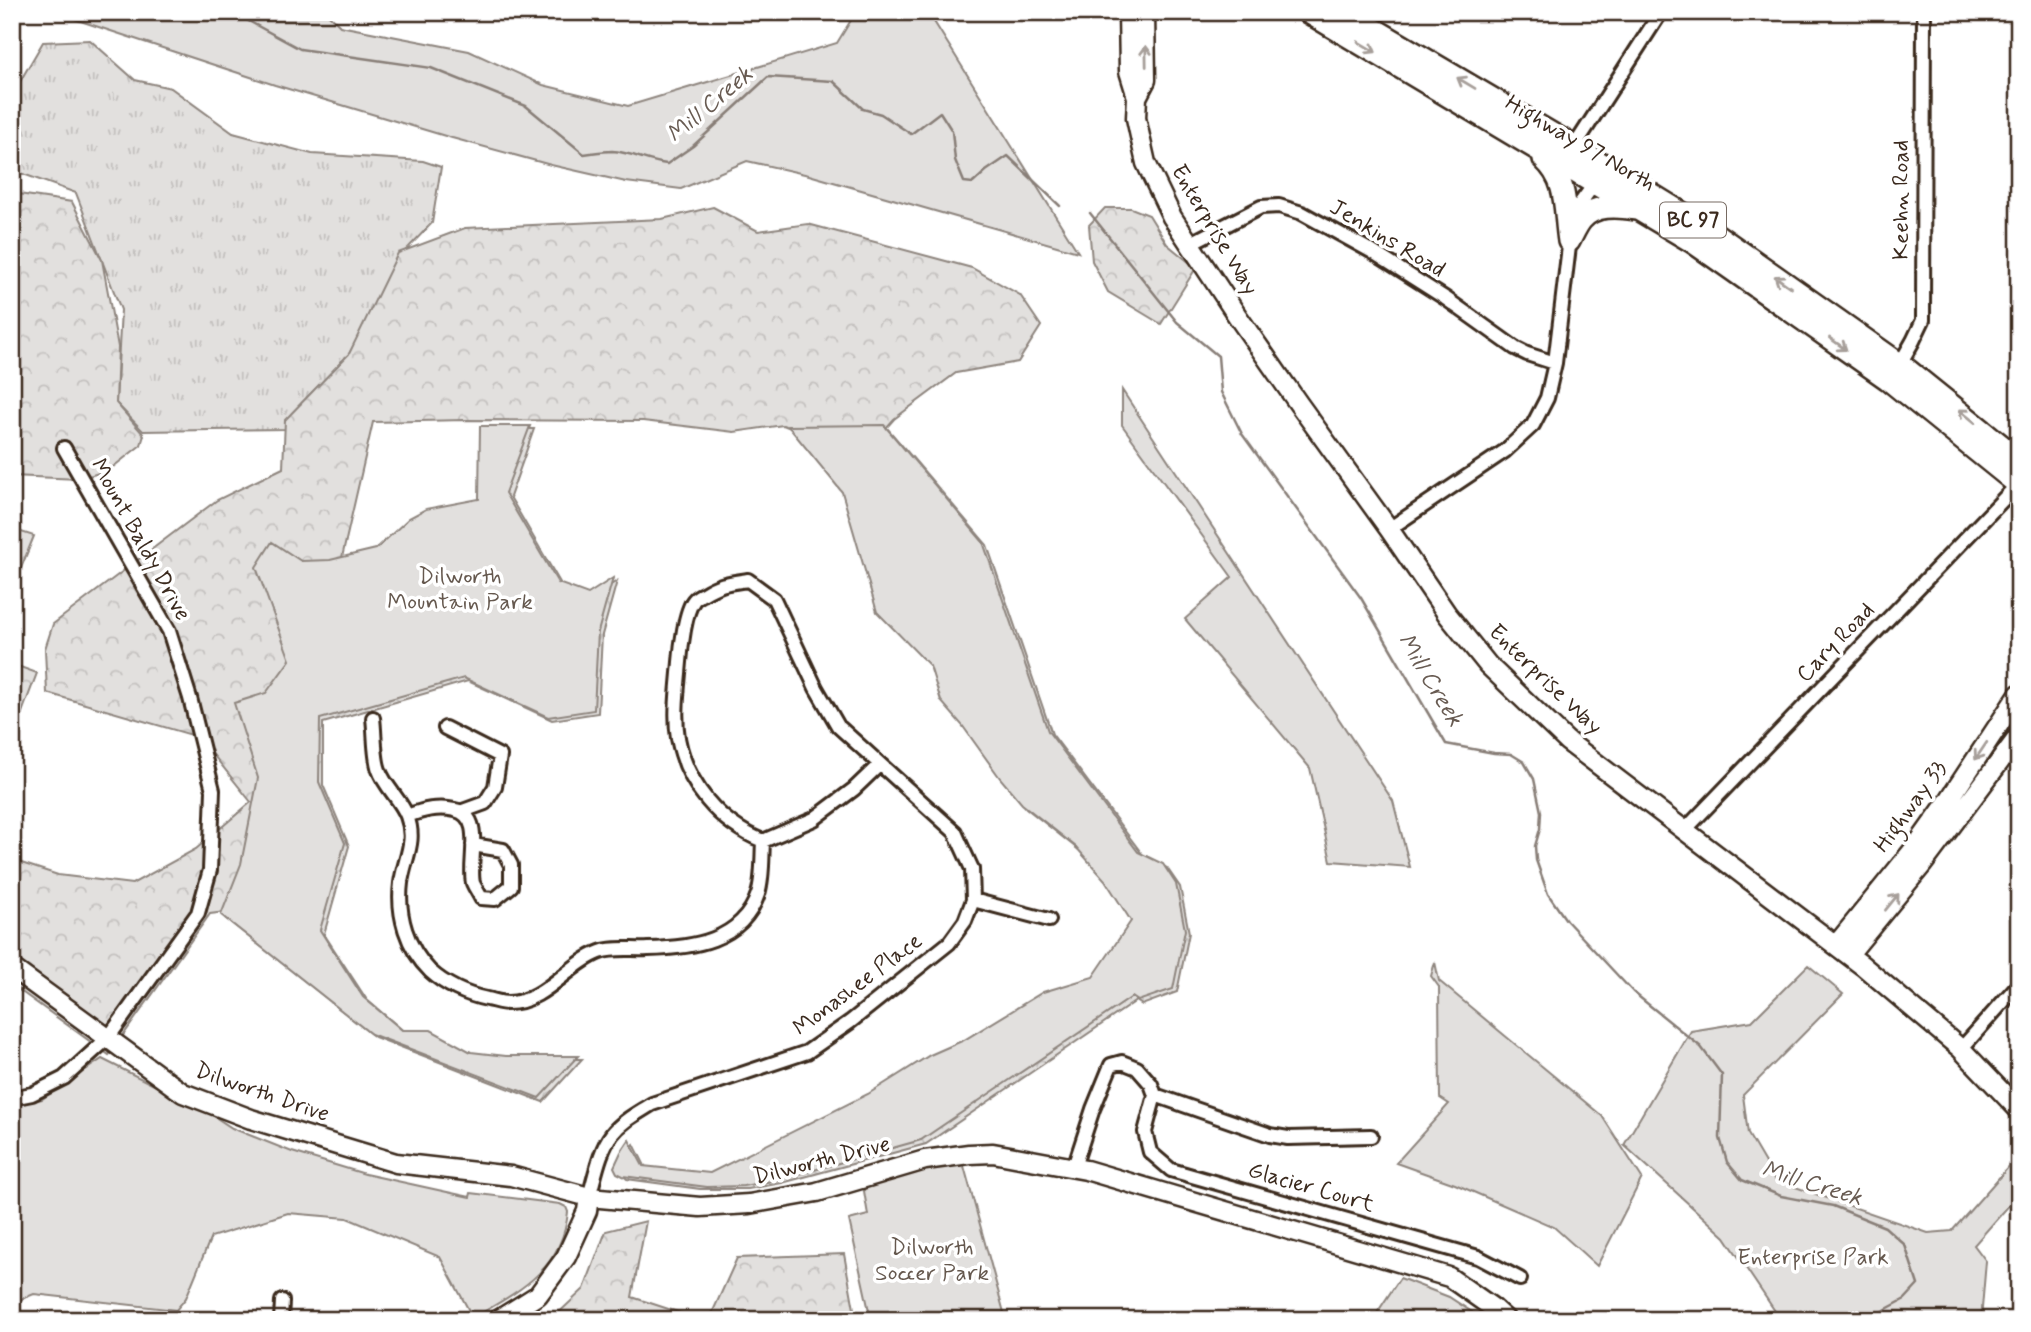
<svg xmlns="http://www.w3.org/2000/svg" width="2031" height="1332" font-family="Mynerve,sans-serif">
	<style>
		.grass { fill: url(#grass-tufts); stroke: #8e857e; stroke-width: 2 }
		.forest { fill: url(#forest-crowns); stroke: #8e857e; stroke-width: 2 }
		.green { fill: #e2e0de; stroke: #8e857e; stroke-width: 2 }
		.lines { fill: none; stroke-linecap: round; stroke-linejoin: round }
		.stream { stroke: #887e77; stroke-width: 2.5 }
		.street-casing { stroke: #3b2a1e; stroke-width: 18 }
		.secondary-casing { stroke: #3b2a1e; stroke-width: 23 }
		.highway-casing { stroke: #3b2a1e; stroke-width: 26 }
		.street { stroke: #fff; stroke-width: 12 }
		.secondary { stroke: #fff; stroke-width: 18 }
		.highway { stroke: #fff; stroke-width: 21 }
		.oneway { stroke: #a79f9a }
		.labels { text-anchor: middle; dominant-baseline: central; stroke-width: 7; stroke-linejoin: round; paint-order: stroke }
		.shield { fill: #fff; stroke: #766a62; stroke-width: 2 }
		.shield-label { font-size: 21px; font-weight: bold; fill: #3b2a1e }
		.street-label { font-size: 23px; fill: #3b2a1e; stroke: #fff }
		.park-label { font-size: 23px; fill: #65584e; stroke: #fff }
		.water-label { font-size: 24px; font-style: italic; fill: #685b52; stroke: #fff }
	</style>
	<defs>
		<pattern id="grass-tufts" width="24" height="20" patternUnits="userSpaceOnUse" patternTransform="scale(1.75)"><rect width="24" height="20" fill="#e2e0de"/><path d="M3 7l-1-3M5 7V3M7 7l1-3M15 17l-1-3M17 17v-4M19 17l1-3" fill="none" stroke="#c3c0be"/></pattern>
		<pattern id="forest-crowns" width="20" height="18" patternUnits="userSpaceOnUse" patternTransform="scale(1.75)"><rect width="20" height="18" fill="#e2e0de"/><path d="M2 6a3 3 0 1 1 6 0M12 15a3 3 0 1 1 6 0" fill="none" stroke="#c3c0be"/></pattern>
	</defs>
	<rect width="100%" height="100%" fill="#fff"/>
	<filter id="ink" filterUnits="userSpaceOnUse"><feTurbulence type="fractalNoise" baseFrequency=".0143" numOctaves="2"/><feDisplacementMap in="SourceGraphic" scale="14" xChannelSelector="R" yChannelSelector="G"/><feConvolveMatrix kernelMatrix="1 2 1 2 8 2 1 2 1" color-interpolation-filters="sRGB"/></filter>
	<g filter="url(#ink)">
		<path class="grass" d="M90,40L135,80L171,88L233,133L312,154L423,161L441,167L432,223L406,250L349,354L291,414L286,429L143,431L116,403L121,310L76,193L12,170V89L15,90L43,42Z"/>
		<path class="forest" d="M12,193L72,202L102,260L118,347L116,403L144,435L141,445L109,470L79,479L12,476Z
			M713,207L758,231L808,224L972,268L1020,295L1041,326L1018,362L956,373L894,419L886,428L888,429L987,545L1052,734L1143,855L1167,868L1180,887L1189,933L1177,992L1142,1005L1136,1001L926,1144L782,1183L748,1189H700L627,1179L619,1172L625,1155L634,1144L647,1170L714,1177L1097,980L1135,924L1110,884L1080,851L1026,808L934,669L846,496L793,429L783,425L734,432L643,421L465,420L373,422L341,562L368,556L483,502L484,429H534L510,497L562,586L592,597L617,581L602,635L598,713L552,720L468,681L323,723V785L349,846L324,934L367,1000L406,1033L475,1056L510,1059H582L543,1102L375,1037L225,918L226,912L210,914L109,1055L12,985V860L58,875L132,884L196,849L251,802L199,737L47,693L45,649L53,624L217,500L283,468L285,420L349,354L398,253L465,228L662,219Z
			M1105,208H1131L1149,215L1167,244L1196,268L1161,324L1108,292L1092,261L1089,225Z
			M12,529L34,536L12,590Z
			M12,664L37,673L12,739Z
			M646,1221L632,1297L702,1320H551L584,1289L606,1231Z
			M844,1254L856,1320H709L737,1258Z"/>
		<path class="green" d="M53,12H326L340,26L469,51L543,85L628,106L837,43L856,12H928L1078,252L809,175L747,161L681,189L626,182L551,165L452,138L275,85Z
			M1122,390L1393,801L1410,867L1331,861L1310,768L1185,619L1232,577L1122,425Z
			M884,425L983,542L1048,731L1138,852L1163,864L1176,884L1185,930L1173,989L1138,1001L1132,997L921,1140L778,1180L743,1186L707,1187L623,1176L617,1173L614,1167L621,1152L629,1140L643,1166L710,1173L868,1094L930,1055L964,1040L1043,992L1093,977L1131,921L1105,880L1076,847L1022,804L1000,778L962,725L941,701L930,666L877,612L842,492L788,426Z
			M480,426H530L505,493L558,583L588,594L613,578L598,632L594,710L548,717L464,678L320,719L319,782L345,843L320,930L363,997L402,1030H431L471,1052L506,1056H578L539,1098L371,1034L221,915L241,864L258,778L234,703L266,693L290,660L256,567L272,542L301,561L330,560L376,549L409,518L426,509L479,499Z
			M1435,962L1439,981L1602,1116L1642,1178L1597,1266L1554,1227L1455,1184L1396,1163L1449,1104L1440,1098L1439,987L1431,976Z
			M1808,965L1843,994L1743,1095L1748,1134L1775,1180L1928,1233L1952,1231L2019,1155V1194L1974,1245L1986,1261L1981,1320H1781L1725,1237L1624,1145L1691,1031L1752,1021Z
			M102,1059L206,1111L232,1128L292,1152L365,1174L470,1197L471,1193L560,1204L566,1207L568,1212C562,1270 519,1291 473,1318L440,1257L347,1218L288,1213L211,1237L186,1298L176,1310L34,1294L12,1303V1105L42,1099Z
			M961,1155L1006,1320H871L849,1220L868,1215L862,1179Z
			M1400,1278L1449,1297L1484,1320H1399L1377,1313Z"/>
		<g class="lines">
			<path class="stream" d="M232,12L300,49L431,68L526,106L584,154C593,153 603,151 612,151C631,152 648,162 667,164L693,146L768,77L833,81L863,109L881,114L911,134L940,112L952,131L955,160L964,182L973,183L986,171L1008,156L1060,206
				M1090,213L1177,322L1218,356L1221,392L1242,434L1361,598L1446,744L1494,753L1511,754L1524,762L1534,779L1541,812L1540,829L1535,846L1536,860L1548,894L1566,920L1633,992L1701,1047L1722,1075L1720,1138L1727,1162L1742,1180L1781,1196L1833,1206L1885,1227L1905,1245L1918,1285L1905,1299L1879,1313L1880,1320"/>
			<g class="street-casing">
				<path id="street" d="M1574,147L1661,12
					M1189,244L1261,207L1279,206L1302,213L1371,251L1445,298L1515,348L1527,354L1555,363
					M1897,369L1913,341L1923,320L1924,12
					M1389,529L1505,451L1533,425L1547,398L1555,363L1573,213L1595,183
					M373,718C375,733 374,757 379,770C385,787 401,800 407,816C417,842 404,859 401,883C397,915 407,948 430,971C445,985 467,995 487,999C493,1000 501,1003 508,1003C544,1003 568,964 600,952C613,947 633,950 648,949C691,948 742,942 758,894C763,879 762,858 763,841
					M445,728L500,756L495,787L485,803L463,811
					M407,816C423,810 438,806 455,810C485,816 468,861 473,883C475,888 479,893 481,898L495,899L511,886V865L503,850L473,845
					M1684,831L2018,484
					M973,900L1049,920
					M1961,1049L2019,984
					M1155,1095L1270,1135L1288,1138L1371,1136
					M12,1098L32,1094L64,1078L108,1038L198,913L210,870L213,790L190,698L169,631L64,448
					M1074,1167L1093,1109L1111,1065L1122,1062L1137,1068L1151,1084L1155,1095L1145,1132L1150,1152L1171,1170L1478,1257L1520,1279
					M589,1197C595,1177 599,1151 612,1134C622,1121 638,1113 652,1104L807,1052L850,1022L949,943L965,921L973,900L972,869L955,832L838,726L816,688L774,599L748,580C728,583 721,583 703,594C702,594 694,599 694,600C685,611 681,648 680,662C678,687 674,714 678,738C687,785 719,823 763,841L814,819L854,789L879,765
					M281,1320L282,1301"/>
			</g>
			<g class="secondary-casing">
				<path id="secondary" d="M1128,12L1129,71L1137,97L1136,118L1141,141L1146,163L1172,217L1238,317L1298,403L1389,529L1447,614L1488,665L1567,741L1863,966L1961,1049L2019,1110
					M1137,97L1146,80L1145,12
					M1837,944L1914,849L1949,800L2019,694
					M1849,954L1922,865L2019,736
					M12,968L183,1093L251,1119L396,1163L511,1176L589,1197L700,1207L749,1204L817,1192L925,1160L969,1154L993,1153L1086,1170L1449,1277L1493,1308L1506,1320
					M498,1320L538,1295L566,1257L587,1211L589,1197"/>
			</g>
			<g class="highway-casing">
				<path id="highway" d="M1308,12L1693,242L1888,379L2019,485
					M1345,12L1574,147L1711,231L1901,365L2019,460
					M1544,159C1569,182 1564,210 1569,241
					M1569,241C1573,234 1576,226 1581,220C1594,204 1617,206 1635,209"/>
			</g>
			<use href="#street" class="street"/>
			<use href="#secondary" class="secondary"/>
			<use href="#highway" class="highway"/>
		</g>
		<defs><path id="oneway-shaft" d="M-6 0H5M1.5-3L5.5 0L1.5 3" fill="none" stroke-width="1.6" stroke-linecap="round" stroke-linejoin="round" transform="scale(1.75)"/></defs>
		<g class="oneway">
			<use href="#oneway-shaft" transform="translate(1367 47) rotate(31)"/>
			<use href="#oneway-shaft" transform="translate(1146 56) rotate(-91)"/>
			<use href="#oneway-shaft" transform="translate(1466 83) rotate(-149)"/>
			<use href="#oneway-shaft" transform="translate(1783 282) rotate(-145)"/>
			<use href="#oneway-shaft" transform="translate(1838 344) rotate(35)"/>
			<use href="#oneway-shaft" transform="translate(1967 416) rotate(-141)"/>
			<use href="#oneway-shaft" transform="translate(1981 751) rotate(124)"/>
			<use href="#oneway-shaft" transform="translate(1892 902) rotate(-51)"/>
		</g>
	</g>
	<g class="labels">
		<rect class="shield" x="1660" y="202.5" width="66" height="35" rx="5"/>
		<g class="shield-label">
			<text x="1693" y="220">BC 97</text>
		</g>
		<g class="street-label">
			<text transform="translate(1580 144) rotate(30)">Highway 97 North</text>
			<text transform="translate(1902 200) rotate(-90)">Keehn Road</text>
			<text transform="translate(1214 230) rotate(59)">Enterprise Way</text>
			<text transform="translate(1387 239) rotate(31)">Jenkins Road</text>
			<text transform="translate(140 540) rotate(61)">Mount Baldy Drive</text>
			<text transform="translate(1836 643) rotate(-46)">Cary Road</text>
			<text transform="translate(1545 680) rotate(44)">Enterprise Way</text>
			<text transform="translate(1911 807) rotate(-54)">Highway 33</text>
			<text transform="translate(858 985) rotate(-37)">Monashee Place</text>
			<text transform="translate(262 1093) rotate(19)">Dilworth Drive</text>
			<text transform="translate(822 1161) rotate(-14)">Dilworth Drive</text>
			<text transform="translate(1311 1188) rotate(16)">Glacier Court</text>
		</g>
		<g class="park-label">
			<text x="460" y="577">Dilworth<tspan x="460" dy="26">Mountain Park</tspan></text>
			<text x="932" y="1248">Dilworth<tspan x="932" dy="26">Soccer Park</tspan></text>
			<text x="1813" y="1258">Enterprise Park</text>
		</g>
		<g class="water-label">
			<text transform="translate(710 105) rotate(-40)">Mill Creek</text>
			<text transform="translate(1430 680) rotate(59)">Mill Creek</text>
			<text transform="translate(1812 1184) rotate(17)">Mill Creek</text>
		</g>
	</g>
	<rect width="2031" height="1332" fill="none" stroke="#fff" stroke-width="42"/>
	<rect x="21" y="21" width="1989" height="1290" fill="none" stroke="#3b2a1e" stroke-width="2.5" filter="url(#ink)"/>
</svg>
